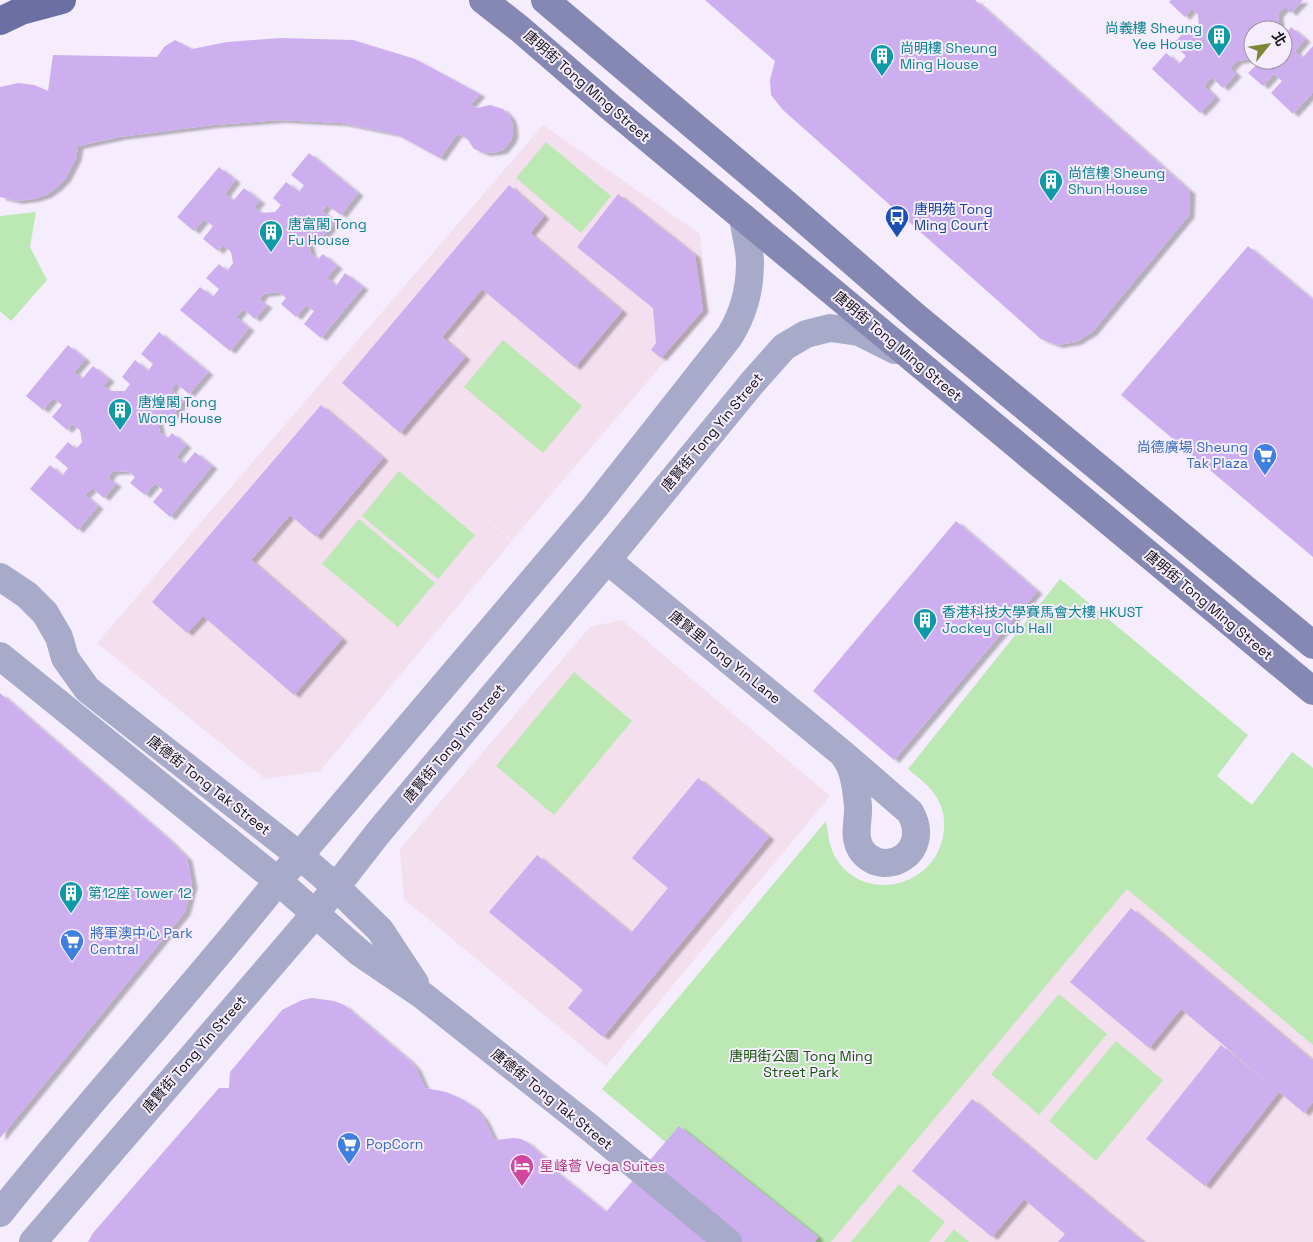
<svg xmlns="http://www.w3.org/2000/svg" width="1313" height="1242" font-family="'Space Grotesk','Noto Sans TC',sans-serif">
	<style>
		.education { fill: #f4dfee }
		.green { fill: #bbe8b3 }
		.building { fill: #cdafef; filter: url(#shadow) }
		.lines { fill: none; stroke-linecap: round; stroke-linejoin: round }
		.minor { stroke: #a7aac8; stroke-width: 28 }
		.secondary { stroke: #8488b3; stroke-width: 28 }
		.primary { stroke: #6c6fa3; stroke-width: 28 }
		.labels { text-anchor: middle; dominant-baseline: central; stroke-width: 4; stroke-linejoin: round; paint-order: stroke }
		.culture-label { font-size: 14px; fill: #0d838f; stroke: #f5ecfd; text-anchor: start }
		.street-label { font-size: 14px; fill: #141117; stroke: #f5ecfd }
		.transit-label { font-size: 14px; fill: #164399; stroke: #f5ecfd; text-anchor: start }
		.shop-label { font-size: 14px; fill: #366cbe; stroke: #f5ecfd; text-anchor: start }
		.park-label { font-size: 14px; fill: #165709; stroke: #f5ecfd }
		.hotel-label { font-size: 14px; fill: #b23c85; stroke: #f5ecfd; text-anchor: start }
	</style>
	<defs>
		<filter id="shadow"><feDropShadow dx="5.5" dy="3" stdDeviation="1" flood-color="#0004"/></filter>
	</defs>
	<rect width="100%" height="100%" fill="#f5ecfd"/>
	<path class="education" d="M543,125L700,234L708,311L512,540L435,477L512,541L320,771L265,779L97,643Z
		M622,620L830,796L606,1066L404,899L400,849L590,627Z
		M1127,888L1313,1045V1242H831Z"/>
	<path class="green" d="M546,142L611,196L581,233L516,178Z
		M36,212L30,247L47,280L11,321L0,311V216Z
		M503,340L582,406L543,453L464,387Z
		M399,471L475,535L438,579L362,516Z
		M359,519L435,583L398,627L322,564Z
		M1060,579L1248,735L1217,776L1252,805L1292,752L1313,768V1045L1127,889L831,1242H785L602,1089L826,821C828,833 829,844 834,855C862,907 941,887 944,828C945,817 942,805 935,795C929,785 917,777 908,769Z
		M574,672L632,721L554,815L496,766Z
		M1059,994L1107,1034L1039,1115L991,1074Z
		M1116,1041L1163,1080L1096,1161L1049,1121Z
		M899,1184L945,1222L929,1242H851Z
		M954,1229L969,1242H944Z"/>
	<path class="building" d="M705,0H975L1190,191L1189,215L1092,332L1076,342L1057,345L1041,339L783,110L771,95L770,80L775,61Z
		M1171,0H1303L1291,13L1285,7L1278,14L1279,30H1253V60H1283V33L1285,35L1291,27L1305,39L1295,51L1302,58L1313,46V92L1293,114L1271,93L1282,81L1274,74L1263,86L1248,73L1256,65L1249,59L1237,61L1230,68L1236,74L1223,88L1211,77L1204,86L1215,97L1200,113L1152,69L1166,53L1179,64L1186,56L1173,44L1187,29L1193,35L1199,29L1198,15L1192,8L1185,17L1169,2Z
		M280,38L353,40L415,59L480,94L470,105L477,108L490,105L503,109L510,117L512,123L513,134L511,140L503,150L497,152L485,153L474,149L466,137L457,134L440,158L396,134L342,123L279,120L213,125L119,137L78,146L76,158L65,179L57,187L46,195L33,199L17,201L0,197V87L18,83L34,85L48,91L53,55L157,57L164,47L175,40L192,49L227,42Z
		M309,153L358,193L341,215L327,205L322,211L335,222L321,239L313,233L308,240L311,254L318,259L323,254L337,266L327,278L336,286L345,273L363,287L321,338L304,324L314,311L306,305L296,317L281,304L286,298L279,292L263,294L259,300L267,305L255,319L243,309L236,317L249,328L230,351L180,310L200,287L213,297L219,289L206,278L219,264L227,271L233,263L231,252L223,245L218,251L203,239L213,226L204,219L194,231L177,217L219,167L235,180L225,194L233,201L244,188L260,201L254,207L261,213L275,212L281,205L273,198L286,182L299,192L304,185L291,175Z
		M509,185L544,216L530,233L622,311L575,367L482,289L442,337L465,357L400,433L342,383Z
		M618,194L695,255L703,310L661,358L651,350L656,343L653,308L577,247Z
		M1248,246L1313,300V557L1121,395Z
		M159,332L208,372L189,394L176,383L171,390L184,401L170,418L162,411L157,418L160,433L168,438L172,433L186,445L176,457L185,464L195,452L212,466L170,517L153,502L163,490L155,483L145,495L130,483L135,477L128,471L112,472L108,478L116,484L104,498L92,488L85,495L98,506L78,530L30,489L50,465L62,476L68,468L55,457L68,442L76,449L82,442L80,430L72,424L67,430L52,417L62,405L53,398L43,410L26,396L68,345L85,359L74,372L82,379L93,366L109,379L103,386L109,391H125L130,384L122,377L135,360L148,371L153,364L141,354Z
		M321,405L383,458L316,537L290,515L251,560L342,639L294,695L203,616L187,633L152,602Z
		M956,521L1037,591L894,760L813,691Z
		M0,693L167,838L187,858L192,885L185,912L0,1138Z
		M698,778L769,837L603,1037L568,1008L583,990L489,912L537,855L631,933L668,888L632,858Z
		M1131,908L1313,1061V1102L1304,1113L1181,1009L1149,1048L1070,982Z
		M312,998L334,1001L344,1005L409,1060L416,1068L425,1088L446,1092L460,1098L474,1107L484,1119L494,1140L514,1138L521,1139L527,1142L546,1159L554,1170L606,1212L679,1126L818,1237L815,1242H88L93,1233L219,1088H229L230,1072L282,1010L302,1000Z
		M1221,1045L1279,1092L1205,1186L1146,1139Z
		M972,1099L1143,1242H1058L1065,1234L1024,1199L992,1237L912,1171Z"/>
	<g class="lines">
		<path class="minor" d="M607,560L843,754L910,812C933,852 885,880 862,851C852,837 859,821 858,806C857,795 855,778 851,768C849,763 846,759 843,754
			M0,577L27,595L45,613L59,637L65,658L87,689L300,856L336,887L380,930L415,983
			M0,656L278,881L360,953L422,995L589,1127L728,1242
			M0,1213C90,1100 188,994 278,881L595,507L729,337C743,315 750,290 750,263C750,248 745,232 743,217
			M33,1242L315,914L378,833L607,560L752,383L784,347L806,334L830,328L859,332L895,350"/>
		<path class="secondary" d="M483,0L520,29L609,106L1313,691
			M545,0L785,203L915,316L1313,645"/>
		<path class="primary" d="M0,21L21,11L62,0"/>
	</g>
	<defs>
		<g id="building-pin" transform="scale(1.25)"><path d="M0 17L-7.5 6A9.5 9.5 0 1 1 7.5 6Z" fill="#0f9aa8" stroke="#f5ecfd"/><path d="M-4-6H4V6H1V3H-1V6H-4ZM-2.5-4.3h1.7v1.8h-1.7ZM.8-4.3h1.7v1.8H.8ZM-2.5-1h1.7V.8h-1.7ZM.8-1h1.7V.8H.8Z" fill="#fff"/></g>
		<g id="bus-pin" transform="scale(1.25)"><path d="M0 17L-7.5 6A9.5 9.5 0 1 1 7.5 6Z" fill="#1a4fb4" stroke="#f5ecfd"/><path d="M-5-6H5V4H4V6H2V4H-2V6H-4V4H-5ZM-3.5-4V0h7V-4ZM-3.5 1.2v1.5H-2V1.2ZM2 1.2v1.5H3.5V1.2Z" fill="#fff"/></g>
		<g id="supermarket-pin" transform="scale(1.25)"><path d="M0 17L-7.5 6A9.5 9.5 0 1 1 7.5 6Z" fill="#3f7fe0" stroke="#f5ecfd"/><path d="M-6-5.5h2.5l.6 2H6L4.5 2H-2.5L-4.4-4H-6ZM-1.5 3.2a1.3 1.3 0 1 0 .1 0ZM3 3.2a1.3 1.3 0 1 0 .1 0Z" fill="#fff"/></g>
		<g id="hotel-pin" transform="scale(1.25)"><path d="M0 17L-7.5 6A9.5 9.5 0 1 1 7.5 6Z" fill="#d1479c" stroke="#f5ecfd"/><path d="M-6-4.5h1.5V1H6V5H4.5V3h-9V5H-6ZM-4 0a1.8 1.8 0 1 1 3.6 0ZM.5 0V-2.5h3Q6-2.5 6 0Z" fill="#fff"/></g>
	</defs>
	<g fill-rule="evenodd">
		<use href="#building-pin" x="1219" y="36"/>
		<use href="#building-pin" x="882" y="56"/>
		<use href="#building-pin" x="1051" y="181"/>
		<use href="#bus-pin" x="897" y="217"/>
		<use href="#building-pin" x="271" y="232"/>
		<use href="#building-pin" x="120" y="410"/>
		<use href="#supermarket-pin" x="1265" y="455"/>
		<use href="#building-pin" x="925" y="620"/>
		<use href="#building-pin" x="71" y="893"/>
		<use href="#supermarket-pin" x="72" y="941"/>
		<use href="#supermarket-pin" x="349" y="1144"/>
		<use href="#hotel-pin" x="522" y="1166"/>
	</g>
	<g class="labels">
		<g class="culture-label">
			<text x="1202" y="28" text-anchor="end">尚義樓 Sheung<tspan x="1202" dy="16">Yee House</tspan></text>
			<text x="900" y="48">尚明樓 Sheung<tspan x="900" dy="16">Ming House</tspan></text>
			<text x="1068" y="173">尚信樓 Sheung<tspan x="1068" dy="16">Shun House</tspan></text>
			<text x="288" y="224">唐富閣 Tong<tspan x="288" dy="16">Fu House</tspan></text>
			<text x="138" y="402">唐煌閣 Tong<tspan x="138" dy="16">Wong House</tspan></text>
			<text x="942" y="612">香港科技大學賽馬會大樓 HKUST<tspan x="942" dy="16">Jockey Club Hall</tspan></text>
			<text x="88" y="893">第12座 Tower 12</text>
		</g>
		<g class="street-label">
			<text transform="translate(587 86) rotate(41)">唐明街 Tong Ming Street</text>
			<text transform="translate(898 346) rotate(40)">唐明街 Tong Ming Street</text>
			<text transform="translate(712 432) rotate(-50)">唐賢街 Tong Yin Street</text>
			<text transform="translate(1209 605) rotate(40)">唐明街 Tong Ming Street</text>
			<text transform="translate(725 657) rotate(39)">唐賢里 Tong Yin Lane</text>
			<text transform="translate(454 743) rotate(-50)">唐賢街 Tong Yin Street</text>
			<text transform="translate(209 785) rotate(38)">唐德街 Tong Tak Street</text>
			<text transform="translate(194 1054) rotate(-49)">唐賢街 Tong Yin Street</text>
			<text transform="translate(552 1099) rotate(39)">唐德街 Tong Tak Street</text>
		</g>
		<g class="transit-label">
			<text x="914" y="209">唐明苑 Tong<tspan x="914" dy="16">Ming Court</tspan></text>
		</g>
		<g class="shop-label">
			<text x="1248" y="447" text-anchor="end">尚德廣場 Sheung<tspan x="1248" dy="16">Tak Plaza</tspan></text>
			<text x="90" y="933">將軍澳中心 Park<tspan x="90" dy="16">Central</tspan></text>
			<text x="366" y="1144">PopCorn</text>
		</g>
		<g class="park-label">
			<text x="801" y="1056">唐明街公園 Tong Ming<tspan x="801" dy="16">Street Park</tspan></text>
		</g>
		<g class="hotel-label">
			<text x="540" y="1166">星峰薈 Vega Suites</text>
		</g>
	</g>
	<g transform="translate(1268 45) rotate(60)"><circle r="24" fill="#f5ecfd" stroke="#9b94a1"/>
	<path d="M0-4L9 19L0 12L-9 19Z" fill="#7c8835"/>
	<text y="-8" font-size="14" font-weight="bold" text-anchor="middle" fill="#141117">北</text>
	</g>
</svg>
